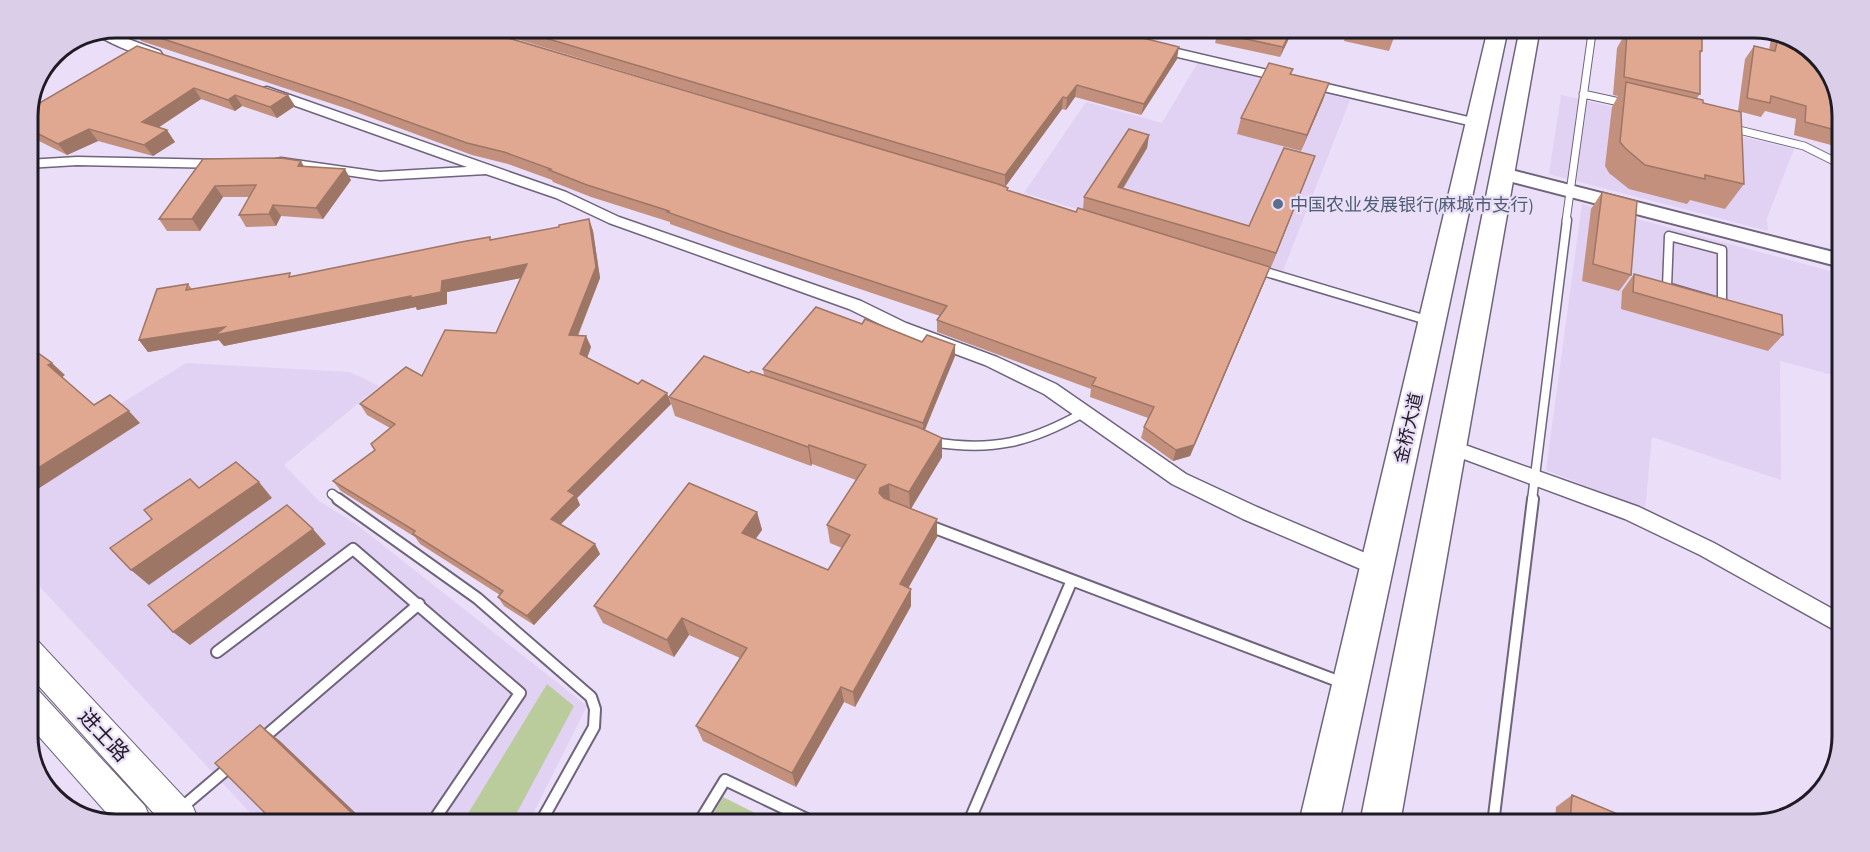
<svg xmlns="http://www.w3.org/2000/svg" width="1870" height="852" font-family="'PT Sans Narrow','Noto Sans SC',sans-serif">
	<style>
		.built { fill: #e1d2f3 }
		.green { fill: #bacc9c }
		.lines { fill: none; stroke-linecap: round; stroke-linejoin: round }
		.service-far2-casing { stroke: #6f647c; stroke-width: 9 }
		.service-far1-casing { stroke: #6f647c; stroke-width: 11 }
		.service-casing { stroke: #6f647c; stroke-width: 14 }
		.minor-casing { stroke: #6f647c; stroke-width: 3 }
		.tertiary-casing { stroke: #6f647c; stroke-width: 4 }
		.secondary-casing { stroke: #6f647c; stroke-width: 2 }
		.trunk-casing { stroke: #6f647c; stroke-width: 3 }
		.service-far2 { stroke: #fff; stroke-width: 7 }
		.service-far1 { stroke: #fff; stroke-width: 8 }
		.service { stroke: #fff; stroke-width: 10 }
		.minor { fill: #fff; fill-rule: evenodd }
		.tertiary { fill: #fff; fill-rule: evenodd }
		.secondary { fill: #fff; fill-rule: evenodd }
		.trunk { fill: #fff; fill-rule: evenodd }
		.wall { fill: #c2907d }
		.shaded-wall { fill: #9e7666 }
		.building { fill: #e1a891; stroke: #9e7666; stroke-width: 1.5 }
		.service-dot { fill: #5c6f8a; stroke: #eadef9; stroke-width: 2 }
		.labels { text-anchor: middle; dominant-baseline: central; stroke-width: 4.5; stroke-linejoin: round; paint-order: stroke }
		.service-label { font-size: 18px; fill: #4e5e75; stroke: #eadef9; text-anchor: start }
		.street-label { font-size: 18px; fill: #1f1b24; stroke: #eadef9 }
		.near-street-label { font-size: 21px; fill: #1f1b24; stroke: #eadef9 }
		.rim { fill: none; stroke: #1f1b24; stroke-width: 3 }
	</style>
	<rect width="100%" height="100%" fill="#eadef9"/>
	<path class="built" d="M1198,62L1350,100L1283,271L1024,193L1086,102L1162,123Z
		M1561,95L1794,149L1767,218L1768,231L1549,174Z
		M1582,204L1841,274L1840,377L1780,361L1781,480L1652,437L1645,510L1546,470Z
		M186,363L350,372L379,386L284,465L319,501L356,524L587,706L530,820L256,819L27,573V462Z"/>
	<path class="green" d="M547,684L574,706L513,820H464Z
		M723,797L771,821H709Z"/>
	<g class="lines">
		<g class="service-far2-casing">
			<path id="service-far2" d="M1583,94L1624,103
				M1731,128L1804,146L1842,165
				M1566,221L1592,33"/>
		</g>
		<g class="service-far1-casing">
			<path id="service-far1" d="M1669,236L1722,250V303L1667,287Z
				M1256,269L1430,321
				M933,442C993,452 1031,442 1083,413
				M332,494L340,500
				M1532,500L1567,220"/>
		</g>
		<g class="service-casing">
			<path id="service" d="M338,499L477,598L591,697L595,709L594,727L542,820
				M927,525L1343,683
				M217,652L353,549L520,693L434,820
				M262,739L419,604
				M180,809L233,764
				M700,821L725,780L811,821
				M969,822L1072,580
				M1493,824L1533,499"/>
		</g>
		<g class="minor-casing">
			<path id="minor" d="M107,31L160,51L162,54L160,57C146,60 109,43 97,35Z
				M1156,44L1477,119L1484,123L1477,127L1152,51L1150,48Z
				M267,87L566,192L619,217L861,301L906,323L997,357L1056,384L1186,474L1257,507L1384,561L1387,567L1384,573L1377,576L1370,573L1243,519L1172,484L1044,394L985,365L894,331L849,309L609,223L556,198L486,174L380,180L276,165L274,162L276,159L281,158L380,172L467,167L262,94L260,91L262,88Z
				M77,157L223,160L230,164L223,168L77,165L27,168V160Z
				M1451,440L1639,507L1714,543L1838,612V632L1700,555L1625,519L1445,452L1442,447L1445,442Z"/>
		</g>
		<g class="tertiary-casing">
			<path id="tertiary" d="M1503,168L1841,254V267L1497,178L1494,174L1497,170Z"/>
		</g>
		<g class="secondary-casing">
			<path id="secondary" d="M27,637L38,641L193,807L198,819L158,818L27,673Z
				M27,685L38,690L145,806L150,818H111L27,723Z"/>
		</g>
		<g class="trunk-casing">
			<path id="trunk" d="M1487,33H1507L1339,823H1299Z
				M1519,33H1539L1400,823H1360Z"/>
		</g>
		<use href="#service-far2" class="service-far2"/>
		<use href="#service-far1" class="service-far1"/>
		<use href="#service" class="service"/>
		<use href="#minor" class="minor"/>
		<use href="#tertiary" class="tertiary"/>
		<use href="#secondary" class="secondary"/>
		<use href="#trunk" class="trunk"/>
	</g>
	<path class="wall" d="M115,27L475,28L870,146L480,28L1115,31L1177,59L1141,115L1075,97L1066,110L1062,109L1005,187L1008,188V191L1076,212L1083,209L1084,197L1149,135L1147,148L1123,189L1249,226L1315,156L1271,267L1242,258L1266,278L1190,456L1173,461L1141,438L1144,427L1148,418L1090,397L1091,389L937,332V320L940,316L735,247L670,224V222L591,197L553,182L552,180L508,164L472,155L348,109L141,41L134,30L126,34L111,29Z
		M1218,32H1292L1280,57L1215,43Z
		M1347,32H1396L1389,51L1344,41Z
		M1623,33H1702V51L1700,54V94L1697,98L1703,103L1744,184L1725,209L1690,200L1687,204L1629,189L1609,173L1605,166L1612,107L1618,96L1613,95L1617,48L1622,39Z
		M1772,34H1789L1843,110L1842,148L1794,135L1796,119L1765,111L1761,117L1738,111L1745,59L1754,46L1769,50Z
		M137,46L288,95L295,106L277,118L242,106L235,111L201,99L158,128L175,142L153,156L98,141L67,155L27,135V110L38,104Z
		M1291,74L1323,100L1301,151L1237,134L1241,118Z
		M203,159L304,166L351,180L323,219L281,216L276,226L246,227L239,215L249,197H223L200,231H167L159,219Z
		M1602,192L1631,275L1619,291L1582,281L1591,209Z
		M589,219L593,231L600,278L578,336H586L591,347L587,358L638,384L667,393L671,404L577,498L580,505L561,524L595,544L600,554L534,625L504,606L498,597L500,595L420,544L415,537L341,491L333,481L375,450L390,428L367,415L360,404L422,376L496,333L521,278L447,292V304L417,310L416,307L224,346L219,340L148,352L139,340L188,284L192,289L292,276L559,227Z
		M1634,274L1783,335L1768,351L1621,309L1622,291Z
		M862,324L955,356L925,430L942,438V457L911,509L937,537L908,588L911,589V606L855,707L844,702L796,787L703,741L696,726L740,658L689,635L674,657L603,623L594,606L757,512L762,530L755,539L828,570L842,548L830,543L827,525L856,480L812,464L811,466L675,416L669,397L749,373L764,375L763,369Z
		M1572,795L1626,824H1555L1556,807Z"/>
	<path class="shaded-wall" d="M121,27H139L126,34Z
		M1290,32H1292L1280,57L1283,47Z
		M1179,47L1177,59L1141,115L1144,104Z
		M1329,83L1323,100L1301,151L1307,135Z
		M1077,85L1075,97L1066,110L1067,98Z
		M194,88L201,99L150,133L142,122Z
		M235,95L242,106L235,111L228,100Z
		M288,95L295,106L277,118L270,107Z
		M1063,97L1062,109L1005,187V175Z
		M89,129L98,141L67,155L58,144Z
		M167,130L175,142L153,156L144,145Z
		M1149,135L1147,148L1115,201L1118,187Z
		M1315,156L1310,169L1271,267L1276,253Z
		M301,161L307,172L298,166Z
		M345,169L351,180L323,219L316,208Z
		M215,186L223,197L200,231L192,219Z
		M273,205L281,216L276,226L269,214Z
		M589,219L593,231L600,278L573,347L569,335Z
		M527,264L532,276L447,292V304L417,310L416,307L224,346L219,340L148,352L139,340Z
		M1270,267L1266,278L1190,456L1173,461L1176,450Z
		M586,336L591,347L584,366L580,354Z
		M955,345V356L923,434V423Z
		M52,363L65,375L61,378L48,365Z
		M667,393L671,404L577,498L580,505L556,529L551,519L568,491Z
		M129,411L140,423L27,496V475Z
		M942,438V457L910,510L909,492Z
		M809,445L812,464L811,466L808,447Z
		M259,482L272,498L149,585L131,570Z
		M889,484L890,503L881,507L879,493L880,488Z
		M757,512L762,530L747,551L742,533Z
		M937,519V537L901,601L900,584Z
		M313,529L326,544L190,645L173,632Z
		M595,544L600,554L534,625L527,616Z
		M911,589V606L855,707L853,692Z
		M682,618L689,635L674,657L667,640Z
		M841,687L844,702L796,787L792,773Z
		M260,725L280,741L362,819H358Z"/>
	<path class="building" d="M137,27L475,28L998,184L1008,188L1007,190L1076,212L1078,208L1270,267L1194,445L1176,450L1144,427L1154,407L1092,385L1096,378L937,320L947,306L732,235L667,212L669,211L587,185L549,170L551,169L504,152L467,143L342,98L133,29Z
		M515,29L1115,31L1179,47L1144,104L1077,85L1067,98L1063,97L1005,175Z
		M1218,32H1290L1283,47L1218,33Z
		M1382,32H1396L1395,35Z
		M1627,33H1702V51H1700V94L1624,77Z
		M1779,34H1789L1828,66L1843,110V132L1805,122L1806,106L1771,96L1770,103L1747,98L1754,46L1775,51Z
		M137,46L288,95L270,107L235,95L228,100L194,88L142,122L167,130L144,145L89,129L58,144L27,128V110L31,102L38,104Z
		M1269,63L1293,69L1290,74L1329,83L1307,135L1241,118Z
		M1626,82L1703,100V103L1741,112L1744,184L1705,175V179L1645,165L1625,148L1620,142Z
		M1129,129L1149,135L1118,187L1249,226L1284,148L1315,156L1276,253L1084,197Z
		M281,158L301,161L298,166L345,169L316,208L273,205L269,214L239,215L256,185L215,186L192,219H159L203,159Z
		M1602,192L1637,201L1631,275L1593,264Z
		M589,219L596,267L569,335L586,336L580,354L638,384L642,380L667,393L568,491L575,495L551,519L595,544L527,616L498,597L503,591L413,534L415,531L333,481L375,450L371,444L395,424L360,404L406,367L422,376L445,330L496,333L527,264L442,281L441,292L411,298V296L215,335L225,327L139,340L157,289L188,284L186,290L290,273L289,277L461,242L490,237V240L559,227V225Z
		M1634,274L1782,315L1783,335L1633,292Z
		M816,307L862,324L865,319L922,342L927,335L955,345L923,423L763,369Z
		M27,345L52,363L48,365L94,405L110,395L129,411L27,475Z
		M704,356L749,373L751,371L918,427L942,438L909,492L889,484L880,488L879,493L884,498L937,519L900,584L911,589L853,692L841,687L792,773L696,726L747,648L682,618L667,640L594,606L689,483L757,512L742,533L828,570L850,535L827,525L866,465L809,445L808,447L669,397Z
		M236,462L259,482L131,570L110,548L152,519L144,510L190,479L199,488Z
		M287,505L313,529L173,632L148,605Z
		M260,725L358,819H271L215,763Z
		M1572,795L1627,818L1626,824H1570Z"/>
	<circle class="service-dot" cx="1278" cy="204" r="6"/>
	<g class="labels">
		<g class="service-label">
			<text x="1290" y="204">中国农业发展银行(麻城市支行)</text>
		</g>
		<g class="street-label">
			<text transform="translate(1408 428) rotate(-77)">金桥大道</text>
		</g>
		<g class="near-street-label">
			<text transform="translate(104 735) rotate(47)">进士路</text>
		</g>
	</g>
	<path d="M0 0H1870V852H0ZM116 38H1754A78 78 0 0 1 1832 116V736A78 78 0 0 1 1754 814H116A78 78 0 0 1 38 736V116A78 78 0 0 1 116 38Z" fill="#dacee8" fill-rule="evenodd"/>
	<path class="rim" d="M116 38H1754A78 78 0 0 1 1832 116V736A78 78 0 0 1 1754 814H116A78 78 0 0 1 38 736V116A78 78 0 0 1 116 38Z"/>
</svg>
